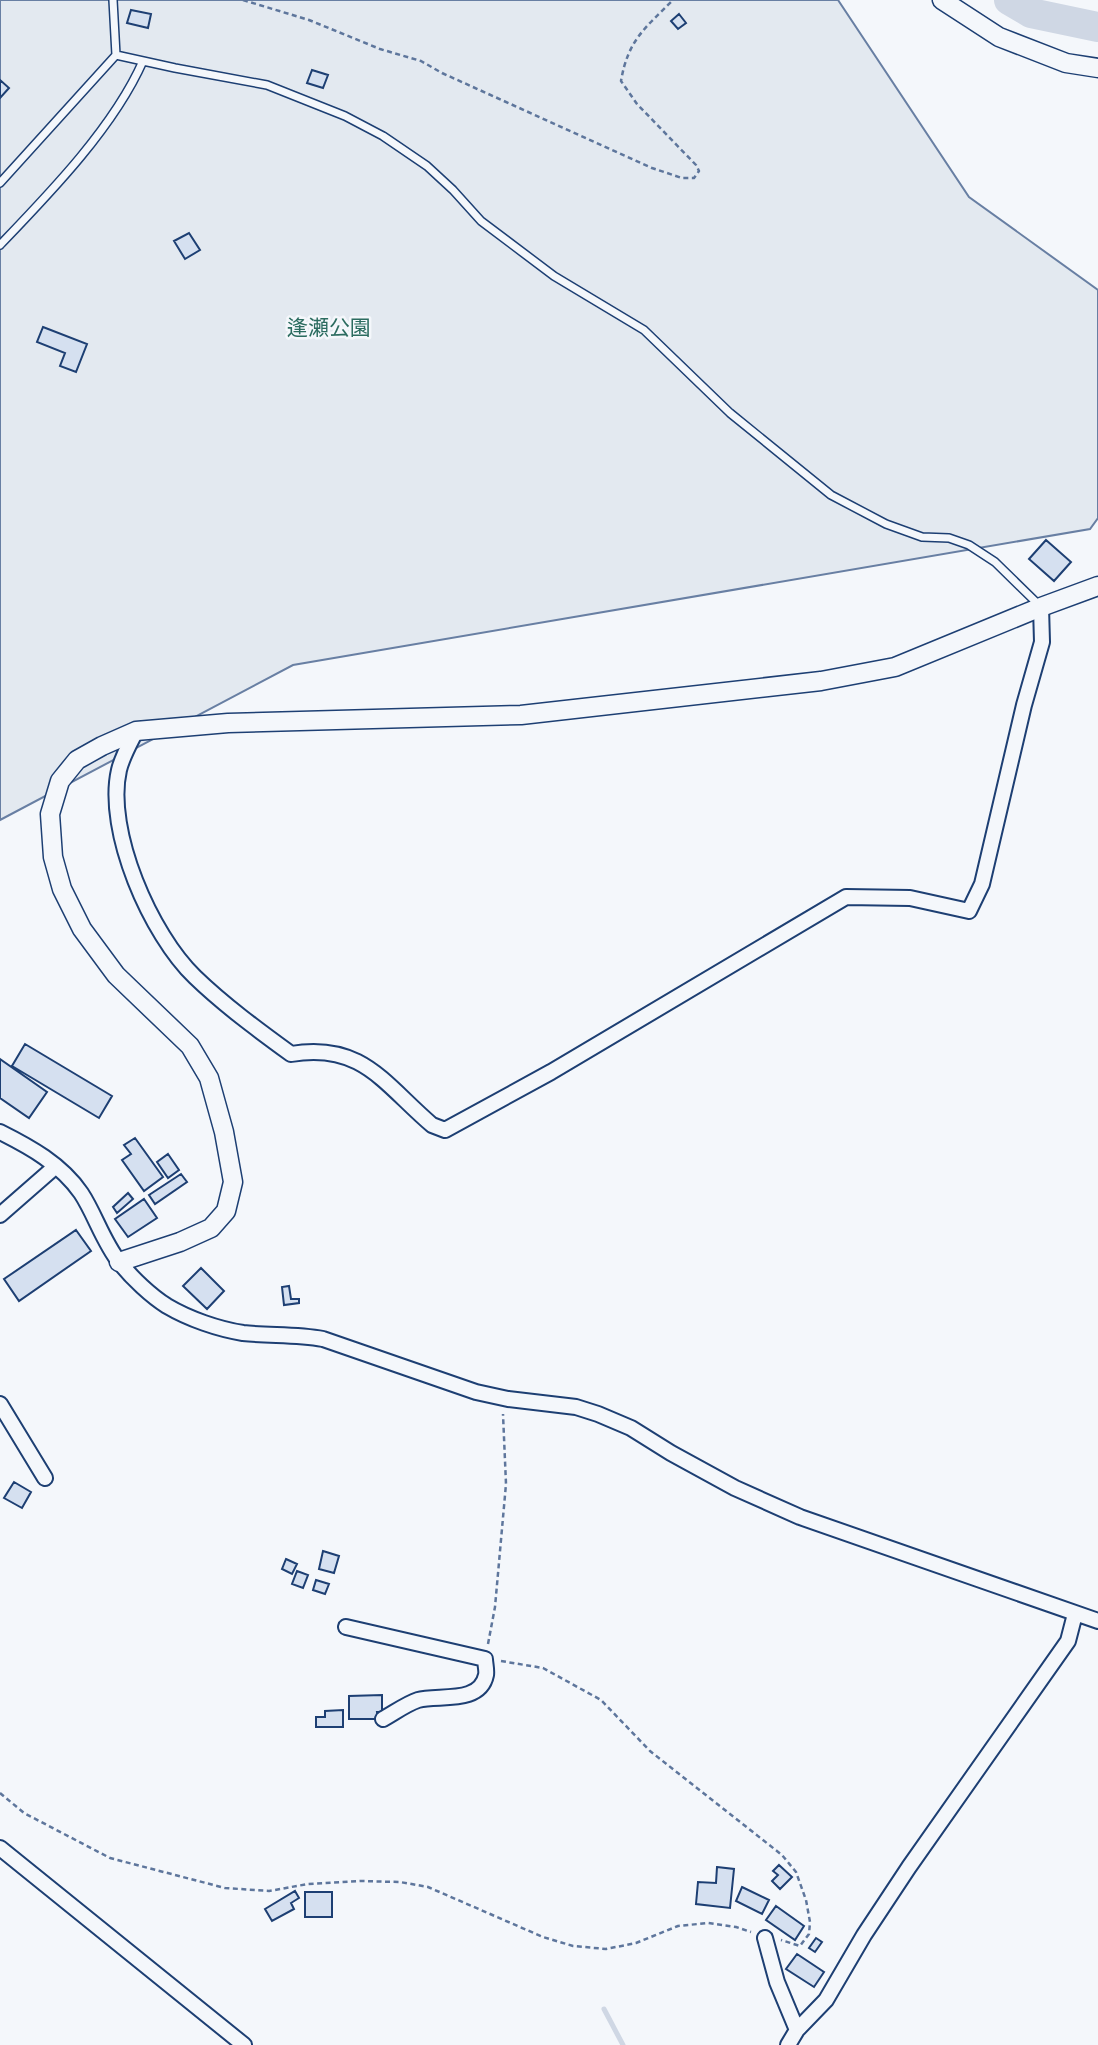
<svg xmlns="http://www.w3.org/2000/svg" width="1098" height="2045" font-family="Rubik,'Noto Sans JP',sans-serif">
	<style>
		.green { fill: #e3e9f0; stroke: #687fa3; stroke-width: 2 }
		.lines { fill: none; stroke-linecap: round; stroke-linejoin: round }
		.stream { stroke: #cfd7e4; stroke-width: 5 }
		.river { stroke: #cfd7e4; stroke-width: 30 }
		.building { fill: #d5e0f0; stroke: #1d3f73; stroke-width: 2 }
		.service-casing { stroke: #1d3f73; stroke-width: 10 }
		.minor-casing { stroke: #1d3f73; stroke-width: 18 }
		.tertiary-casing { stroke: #1d3f73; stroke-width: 21 }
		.path { stroke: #5e769c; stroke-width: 2.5; stroke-dasharray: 5 3.5; stroke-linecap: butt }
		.service { stroke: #f4f7fb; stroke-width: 7 }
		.minor { stroke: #f4f7fb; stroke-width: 14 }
		.tertiary { stroke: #f4f7fb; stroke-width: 18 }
		.labels { text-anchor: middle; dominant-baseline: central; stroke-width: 5; stroke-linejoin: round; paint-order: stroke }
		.park-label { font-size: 21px; fill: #2c6c60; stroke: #f4f7fb }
	</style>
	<rect width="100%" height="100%" fill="#f4f7fb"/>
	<path class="green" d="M0,0H838L969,197L1098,290V518L1090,529L293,665L0,820Z"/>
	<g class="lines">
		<path class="stream" d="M604,2009L623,2045"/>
		<path class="river" d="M1009,0L1031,13L1098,27"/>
	</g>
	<path class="building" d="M131,10L151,14L148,28L127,23Z
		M679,14L686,23L678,29L671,21Z
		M312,70L328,75L323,88L307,83Z
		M0,80L9,88L0,98Z
		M189,233L200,250L185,259L174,241Z
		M43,327L87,344L76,372L60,366L65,353L37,342Z
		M1046,540L1071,562L1054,581L1029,559Z
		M25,1044L112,1096L99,1118L12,1066Z
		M0,1059L47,1092L29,1118L0,1098Z
		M135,1138L163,1177L144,1191L122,1160L131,1154L124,1145Z
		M168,1154L179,1170L168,1178L157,1162Z
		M181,1174L187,1182L155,1204L149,1195Z
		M128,1193L133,1199L117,1213L113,1207Z
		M144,1199L157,1218L128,1237L115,1219Z
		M76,1230L91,1251L19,1301L4,1279Z
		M201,1268L224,1291L207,1309L183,1286Z
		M289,1286L291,1299H299V1303L284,1305L282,1287Z
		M14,1482L31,1492L22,1508L4,1498Z
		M323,1551L339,1556L334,1573L319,1569Z
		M286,1559L297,1564L292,1574L282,1569Z
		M297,1571L308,1575L303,1588L292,1584Z
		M316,1580L329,1584L325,1594L313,1590Z
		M382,1695V1712H377L378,1719H349V1696Z
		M343,1710V1727H316V1717H325V1711Z
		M779,1865L792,1877L780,1889L772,1881L778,1875L773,1871Z
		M717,1867L734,1869L730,1908L696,1904L698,1882L716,1883Z
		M742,1887L769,1900L762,1914L736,1901Z
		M295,1891L299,1898L291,1903L294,1909L272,1921L265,1909Z
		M305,1892H332V1917H305Z
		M776,1906L804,1926L795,1940L766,1920Z
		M816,1938L822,1942L815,1952L809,1948Z
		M797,1954L824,1972L814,1987L786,1969Z"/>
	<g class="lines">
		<g class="service-casing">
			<path id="service" d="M113,0L116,55L175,68L267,85L345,116L383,136L427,166L453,190L481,221L554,276L644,330L730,413L831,495L886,524L922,537L949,538L969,545L995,562L1040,606
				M0,183L116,55
				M0,245C50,193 114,127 143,61"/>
		</g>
		<g class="minor-casing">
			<path id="minor" d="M136,731C130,743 122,757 119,770C105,831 151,935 195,977C224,1005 258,1030 291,1054C362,1042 384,1084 432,1125L445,1130L551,1072L846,897L910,898L969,911L982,884L1024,705L1042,642L1041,607
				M0,1132C30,1147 61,1164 81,1193C95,1214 103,1242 120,1263C132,1278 151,1296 167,1306C189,1319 218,1329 243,1333C270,1336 296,1334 323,1339L476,1392L508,1399L576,1407L598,1414L631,1428L671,1453L735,1488L800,1517L1098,1621
				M0,1215L56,1166
				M0,1404L45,1478
				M346,1627L485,1659C485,1663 487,1671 486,1675C480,1705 437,1694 418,1700C406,1704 394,1713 383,1719
				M0,1848L244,2045
				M765,1938L777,1982L797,2030
				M788,2045L797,2030L826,2000L864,1935L909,1867L1068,1641L1075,1614"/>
		</g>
		<g class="tertiary-casing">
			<path id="tertiary" d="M942,0L999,37L1066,63L1098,68
				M119,1262L180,1242L211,1228L226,1211L233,1182L224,1132L209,1078L190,1046L116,975L82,929L62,889L53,857L50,814L60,781L77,760L102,746L136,731L228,723L521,715L821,681L895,667L1041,607L1098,586"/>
		</g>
		<path class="path" d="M243,0L309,20L380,49L421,61L442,73L652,168L682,178H694L699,171L696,165L637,104L621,81C628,40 645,28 673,0
			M488,1644L495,1607L506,1484L503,1414
			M501,1661L543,1668L601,1700L650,1751L782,1855L796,1872L806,1900L810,1922L809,1934L800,1946L781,1940
			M0,1793L24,1813L110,1858L225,1888L269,1891L308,1884L360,1881L400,1882L428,1887L543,1937L573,1946L606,1949L636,1943L678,1926L708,1923L736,1927L751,1932"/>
		<use href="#service" class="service"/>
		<use href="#minor" class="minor"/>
		<use href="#tertiary" class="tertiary"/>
	</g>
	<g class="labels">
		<g class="park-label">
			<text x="329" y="327">逢瀬公園</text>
		</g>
	</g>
</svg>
